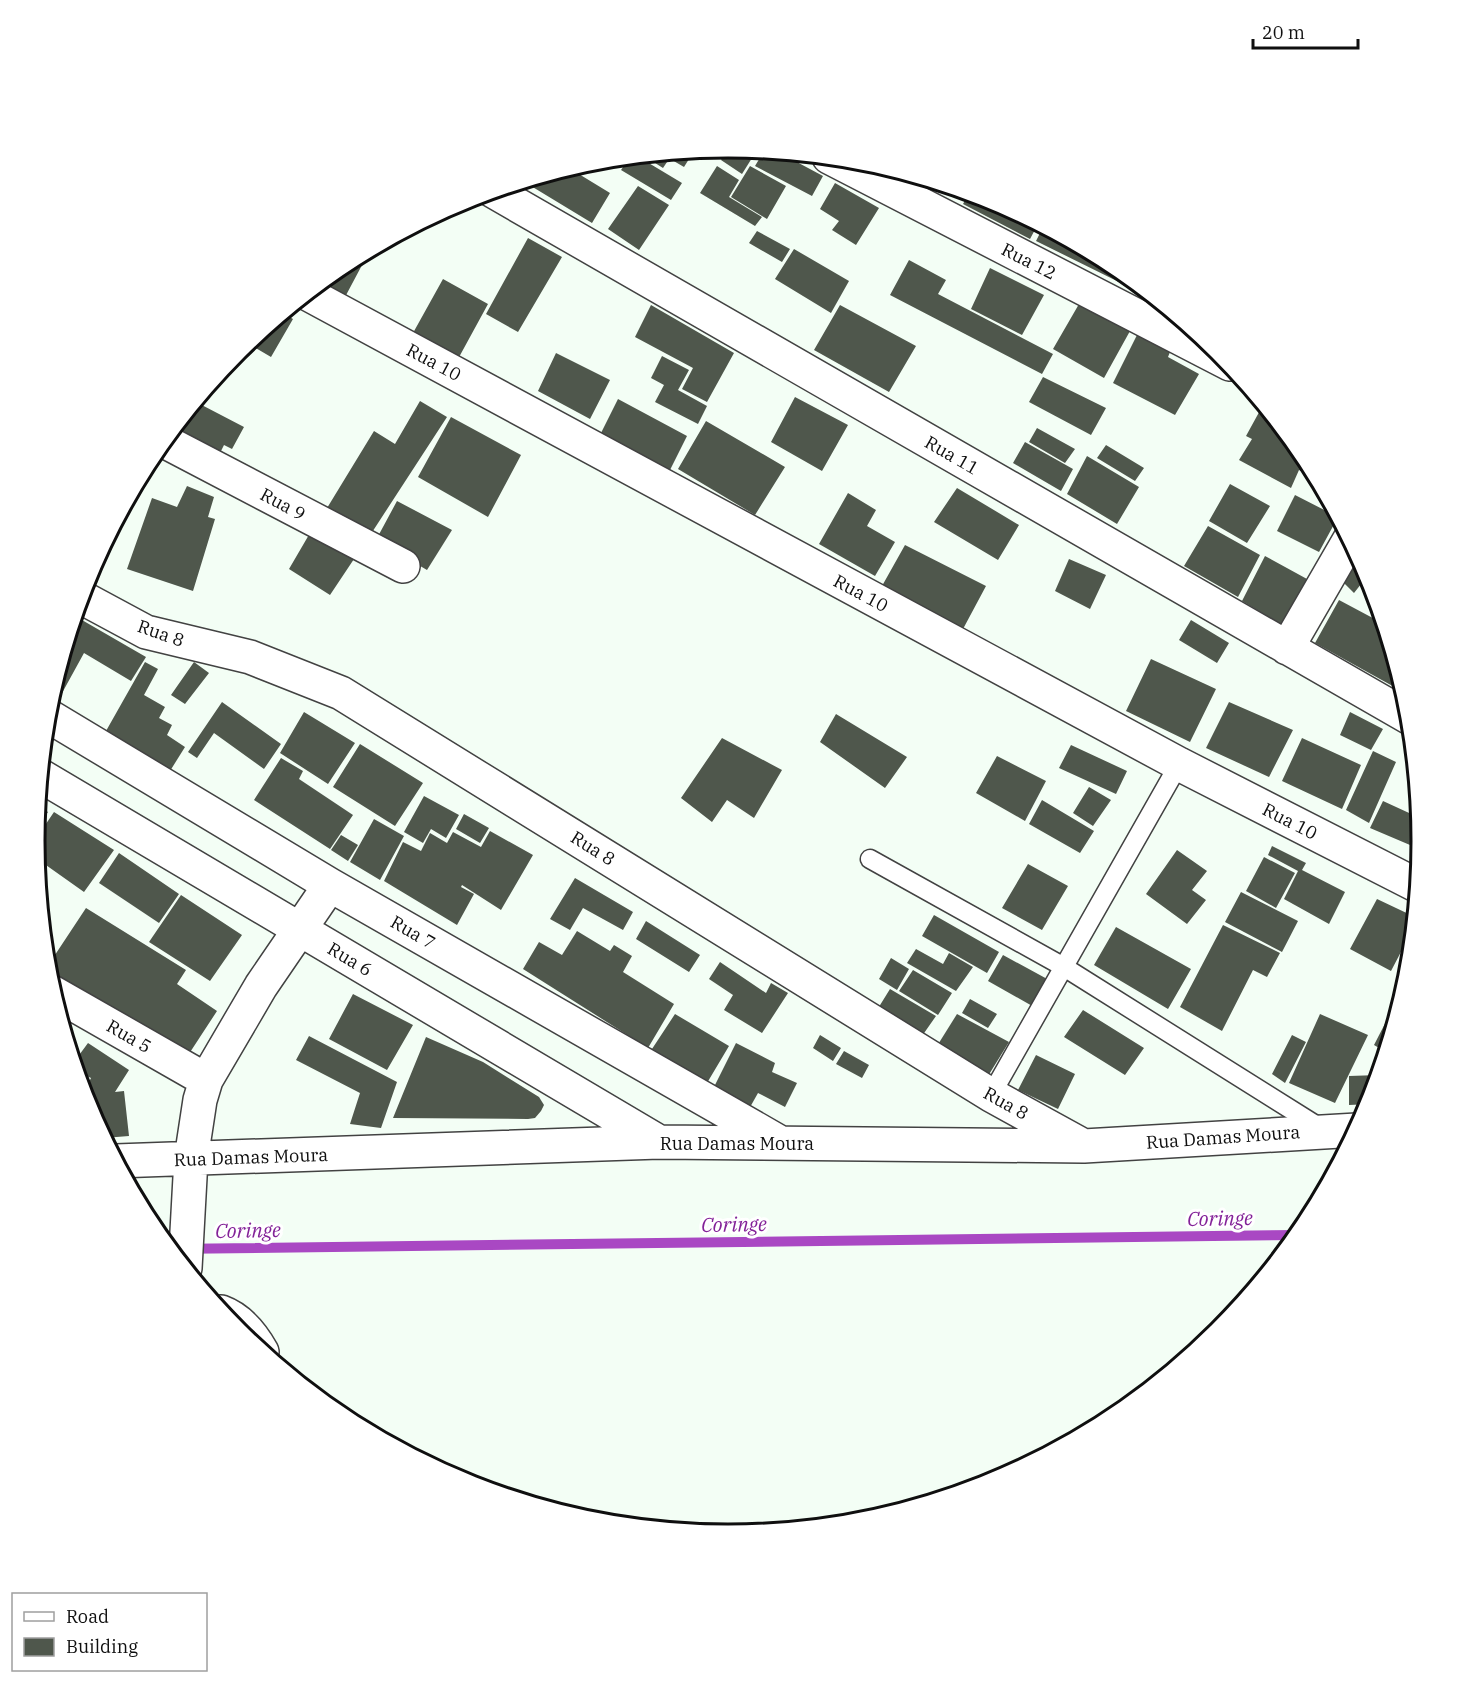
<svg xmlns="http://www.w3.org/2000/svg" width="1457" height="1683" font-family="'IBM Plex Serif',serif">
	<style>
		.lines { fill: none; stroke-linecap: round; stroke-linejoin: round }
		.stream { stroke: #a948c3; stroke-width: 10 }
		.building { fill: #4f574c }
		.lane-casing { stroke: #424242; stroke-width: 21 }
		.street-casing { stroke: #424242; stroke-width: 36 }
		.lane { stroke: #fff; stroke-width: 18 }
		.street { stroke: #fff; stroke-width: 33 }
		.labels { text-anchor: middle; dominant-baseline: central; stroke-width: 6; stroke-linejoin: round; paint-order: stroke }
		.street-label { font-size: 18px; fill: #0f0f0f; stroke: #fff }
		.water-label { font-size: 20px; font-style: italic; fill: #832298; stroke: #fff }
		.rim { fill: none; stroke: #0f0f0f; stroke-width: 3 }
	</style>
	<rect width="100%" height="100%" fill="#f3fef5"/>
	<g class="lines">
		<path class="stream" d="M169,1249L1299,1235"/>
	</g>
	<path class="building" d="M728,148L757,150L742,174L721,160Z
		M694,151L684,167L672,160L676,153Z
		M764,151L780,153L823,176L812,196L755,166Z
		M673,153L663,168L644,156Z
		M637,156L682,183L671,200L621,170L630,157Z
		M717,166L739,180L729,197L762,217L755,226L700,193Z
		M750,166L786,186L767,219L731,197Z
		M569,168L610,193L592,223L531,186L535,178Z
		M893,170L913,176L911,180Z
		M835,183L879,208L856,245L832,230L839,221L820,209Z
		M638,186L669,205L639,250L608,229Z
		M946,186L965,192L963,195Z
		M969,193L994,200L1038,224L1030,239L963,204Z
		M1043,227L1114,265L1127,275L1123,284L1036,241Z
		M757,231L790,249L782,262L749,243Z
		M528,238L562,257L518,332L486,314Z
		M794,249L849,281L831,313L775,279Z
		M370,250L344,299L326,288L330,278L328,277L343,264Z
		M909,260L946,280L938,294L1053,354L1042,374L890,295Z
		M990,268L1044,295L1022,335L971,309Z
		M443,279L488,304L458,359L413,333Z
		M1141,286L1162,304V305L1138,293Z
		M1079,304L1130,331L1104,378L1053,349Z
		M651,305L734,353L707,402L682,389L693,368L635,337Z
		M840,305L916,346L889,392L814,350Z
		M283,313L293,319L271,357L247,343Z
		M1137,335L1170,352L1168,357L1199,374L1175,415L1113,383Z
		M556,353L610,380L590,419L538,391Z
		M662,356L689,370L678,390L707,406L698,424L655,402L664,385L651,378Z
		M1043,377L1106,408L1091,435L1029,402Z
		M795,397L848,425L822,471L771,442Z
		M618,399L687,436L670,470L601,433Z
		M420,401L447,417L367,540L324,513L374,431L395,444Z
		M196,402L244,427L232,449L224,445L215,463L167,437Z
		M1263,405L1306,456L1310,465L1306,474L1299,470L1291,488L1239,460L1252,439L1246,436Z
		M451,417L521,455L488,517L418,477Z
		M706,421L785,467L755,515L678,469Z
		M1037,428L1075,449L1065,463L1029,442Z
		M1025,442L1073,469L1061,491L1013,463Z
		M1106,445L1144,468L1135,481L1097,458Z
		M1087,456L1139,487L1117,524L1067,494Z
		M1312,469L1321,485L1307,478Z
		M1230,484L1270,506L1247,543L1209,521Z
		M187,486L214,497L208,517L215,519L193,591L127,569L152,498L177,507Z
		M957,488L1019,525L998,560L934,522Z
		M848,493L876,510L867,526L895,542L875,576L819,544Z
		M1295,495L1338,517L1319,552L1277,531Z
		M397,501L452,530L427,570L376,540Z
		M1208,526L1260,555L1238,597L1184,566Z
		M310,533L354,559L330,595L289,569Z
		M905,545L986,586L963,629L882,586Z
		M1359,555L1369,574L1354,593L1340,579Z
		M1265,556L1307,579L1282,625L1242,601Z
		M1069,559L1106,575L1090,609L1055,591Z
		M1339,600L1384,624L1402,682L1398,689L1315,643Z
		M75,616L146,657L131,681L84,653L56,704L50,700Z
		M1191,620L1229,643L1217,663L1179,640Z
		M1151,659L1216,689L1190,742L1126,711Z
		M145,662L158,669L144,695L165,707L159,718L172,725L167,735L185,747L170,771L106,731Z
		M194,662L209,673L185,704L171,695Z
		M222,702L281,744L264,769L214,733L197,758L188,752Z
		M1229,702L1293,730L1269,777L1206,748Z
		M304,712L355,743L328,784L280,753Z
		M1350,712L1383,729L1371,750L1340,735Z
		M836,714L907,757L885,788L820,742Z
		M722,738L782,770L754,818L727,800L712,822L681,798Z
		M1302,738L1361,765L1342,809L1282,781Z
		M360,744L423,783L395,826L333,787Z
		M1071,745L1127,771L1116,794L1059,768Z
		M1373,751L1396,762L1369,823L1346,810Z
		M997,756L1046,781L1025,821L976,793Z
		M281,758L303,771L299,779L353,815L330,849L254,800Z
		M1089,787L1111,800L1093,826L1073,813Z
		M424,796L459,815L446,838L431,829L423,843L404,832Z
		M1042,800L1094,831L1080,853L1029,824Z
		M1383,801L1420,818L1421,825L1410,845L1370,828Z
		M38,806L48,812L36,830Z
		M54,812L114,850L84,892L36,858L35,840Z
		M464,814L489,828L480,843L456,829Z
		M374,819L404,836L380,880L350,862Z
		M490,831L533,855L501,910L462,885L461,887L474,894L457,925L384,881L403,842L421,851L430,833L447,843L453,832L481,847Z
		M341,835L358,845L348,861L331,850Z
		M1272,846L1306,863L1302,870L1345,892L1329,924L1284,899L1298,871L1268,855Z
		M1177,850L1207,871L1192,890L1206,900L1187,924L1146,894Z
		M119,853L179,894L159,923L99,883Z
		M1264,857L1295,873L1276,908L1246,891Z
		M1028,864L1068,886L1042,930L1002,908Z
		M575,878L633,912L623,930L583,908L570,930L550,919Z
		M1241,892L1298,921L1282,952L1225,922Z
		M181,895L242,935L210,981L149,942Z
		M1377,899L1415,917L1414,927L1391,971L1350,949Z
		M86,908L186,970L177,984L217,1011L183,1063L49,979L47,967Z
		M934,915L999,952L987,973L922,936Z
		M646,921L700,955L689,972L636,939Z
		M1223,925L1280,953L1267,977L1253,970L1222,1031L1180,1007Z
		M1116,927L1191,969L1168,1009L1094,965Z
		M577,931L610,951L614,945L632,956L623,972L674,1004L648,1048L523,969L539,942L562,955Z
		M916,949L943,964L949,953L973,967L956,991L907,963Z
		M1003,955L1049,980L1034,1007L988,981Z
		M891,958L909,969L897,990L879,979Z
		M720,962L766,993L771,983L788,993L762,1033L724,1010L733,995L709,979Z
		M913,970L952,993L938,1015L899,991Z
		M890,989L936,1016L922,1036L877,1010Z
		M353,994L413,1025L387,1070L329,1039Z
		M970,999L997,1014L988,1028L962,1013Z
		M1083,1010L1144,1048L1125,1075L1064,1037Z
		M1392,1010L1398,1013L1386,1052L1374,1045Z
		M675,1014L729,1046L707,1083L652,1049Z
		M957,1014L1009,1042L988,1076L937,1046Z
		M1320,1014L1368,1035L1335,1103L1289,1083Z
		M820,1035L841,1048L833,1061L813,1048Z
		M1292,1035L1306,1042L1285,1083L1272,1074Z
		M309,1036L397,1082L381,1128L350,1124L360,1093L296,1060Z
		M426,1037L483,1062L539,1097L544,1105L541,1111L535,1118L528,1119L393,1118Z
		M88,1043L129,1070L115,1092L124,1091L129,1136L104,1138L87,1107L83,1094L91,1078L76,1071L74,1062Z
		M736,1043L775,1063L772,1072L797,1083L785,1107L758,1093L749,1109L713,1089Z
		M844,1051L869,1065L862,1078L836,1064Z
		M1036,1055L1075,1074L1058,1109L1018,1090Z
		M1379,1075L1371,1104L1349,1105V1076Z"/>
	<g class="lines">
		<g class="lane-casing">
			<path id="lane" d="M870,859L1064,967L1322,1129
				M991,1095L1179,764"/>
		</g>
		<g class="street-casing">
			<path id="street" d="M829,157L1230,364
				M493,191L1410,718
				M308,294L1179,764L1418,886
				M164,441L403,566
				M81,597L146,632L250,657L341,693L991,1095L1080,1144
				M1287,648L1350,539
				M47,715L330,885L781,1143
				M41,776L659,1142
				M52,992L206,1080
				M116,1161L659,1142L1084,1146L1357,1130
				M185,1268L191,1159L200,1100L206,1080L261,986L330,885
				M221,1312C240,1319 252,1334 262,1352"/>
		</g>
		<use href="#lane" class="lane"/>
		<use href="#street" class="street"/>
	</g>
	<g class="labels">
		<g class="street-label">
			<text transform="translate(1029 261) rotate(27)">Rua 12</text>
			<text transform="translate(434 362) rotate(28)">Rua 10</text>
			<text transform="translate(952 455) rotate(30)">Rua 11</text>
			<text transform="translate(283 504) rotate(28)">Rua 9</text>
			<text transform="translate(861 593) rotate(28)">Rua 10</text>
			<text transform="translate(161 633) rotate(19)">Rua 8</text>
			<text transform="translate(1290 821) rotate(27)">Rua 10</text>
			<text transform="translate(593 848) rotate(32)">Rua 8</text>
			<text transform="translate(413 932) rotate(30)">Rua 7</text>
			<text transform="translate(350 959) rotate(31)">Rua 6</text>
			<text transform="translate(129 1036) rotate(30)">Rua 5</text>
			<text transform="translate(1006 1103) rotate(29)">Rua 8</text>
			<text transform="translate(1223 1137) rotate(-4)">Rua Damas Moura</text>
			<text x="737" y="1143">Rua Damas Moura</text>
			<text transform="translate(251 1157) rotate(-2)">Rua Damas Moura</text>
		</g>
		<g class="water-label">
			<text transform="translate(1220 1218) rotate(-1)">Coringe</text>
			<text transform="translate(734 1224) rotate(-1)">Coringe</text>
			<text transform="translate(248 1230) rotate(-1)">Coringe</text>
		</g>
	</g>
	<path d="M0 0H1457V1683H0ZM45 841a683 683 0 1 1 1366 0a683 683 0 1 1-1366 0Z" fill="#fff" fill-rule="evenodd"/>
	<path class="rim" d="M45 841a683 683 0 1 1 1366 0a683 683 0 1 1-1366 0Z"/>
	<rect x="12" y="1593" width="195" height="78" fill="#ffffff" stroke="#9f9f9f" stroke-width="1.5"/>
	<rect x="24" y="1612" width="30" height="9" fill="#ffffff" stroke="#9f9f9f" stroke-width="1.5"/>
	<text x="66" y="1623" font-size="18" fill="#0f0f0f">Road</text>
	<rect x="24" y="1638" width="30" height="18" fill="#4f574c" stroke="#9f9f9f" stroke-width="1.5"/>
	<text x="66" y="1653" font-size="18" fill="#0f0f0f">Building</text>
	<path d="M1253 39v9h105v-9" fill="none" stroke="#0f0f0f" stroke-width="3"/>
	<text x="1262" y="39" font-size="18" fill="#0f0f0f" stroke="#ffffff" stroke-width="4.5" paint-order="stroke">20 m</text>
</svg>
